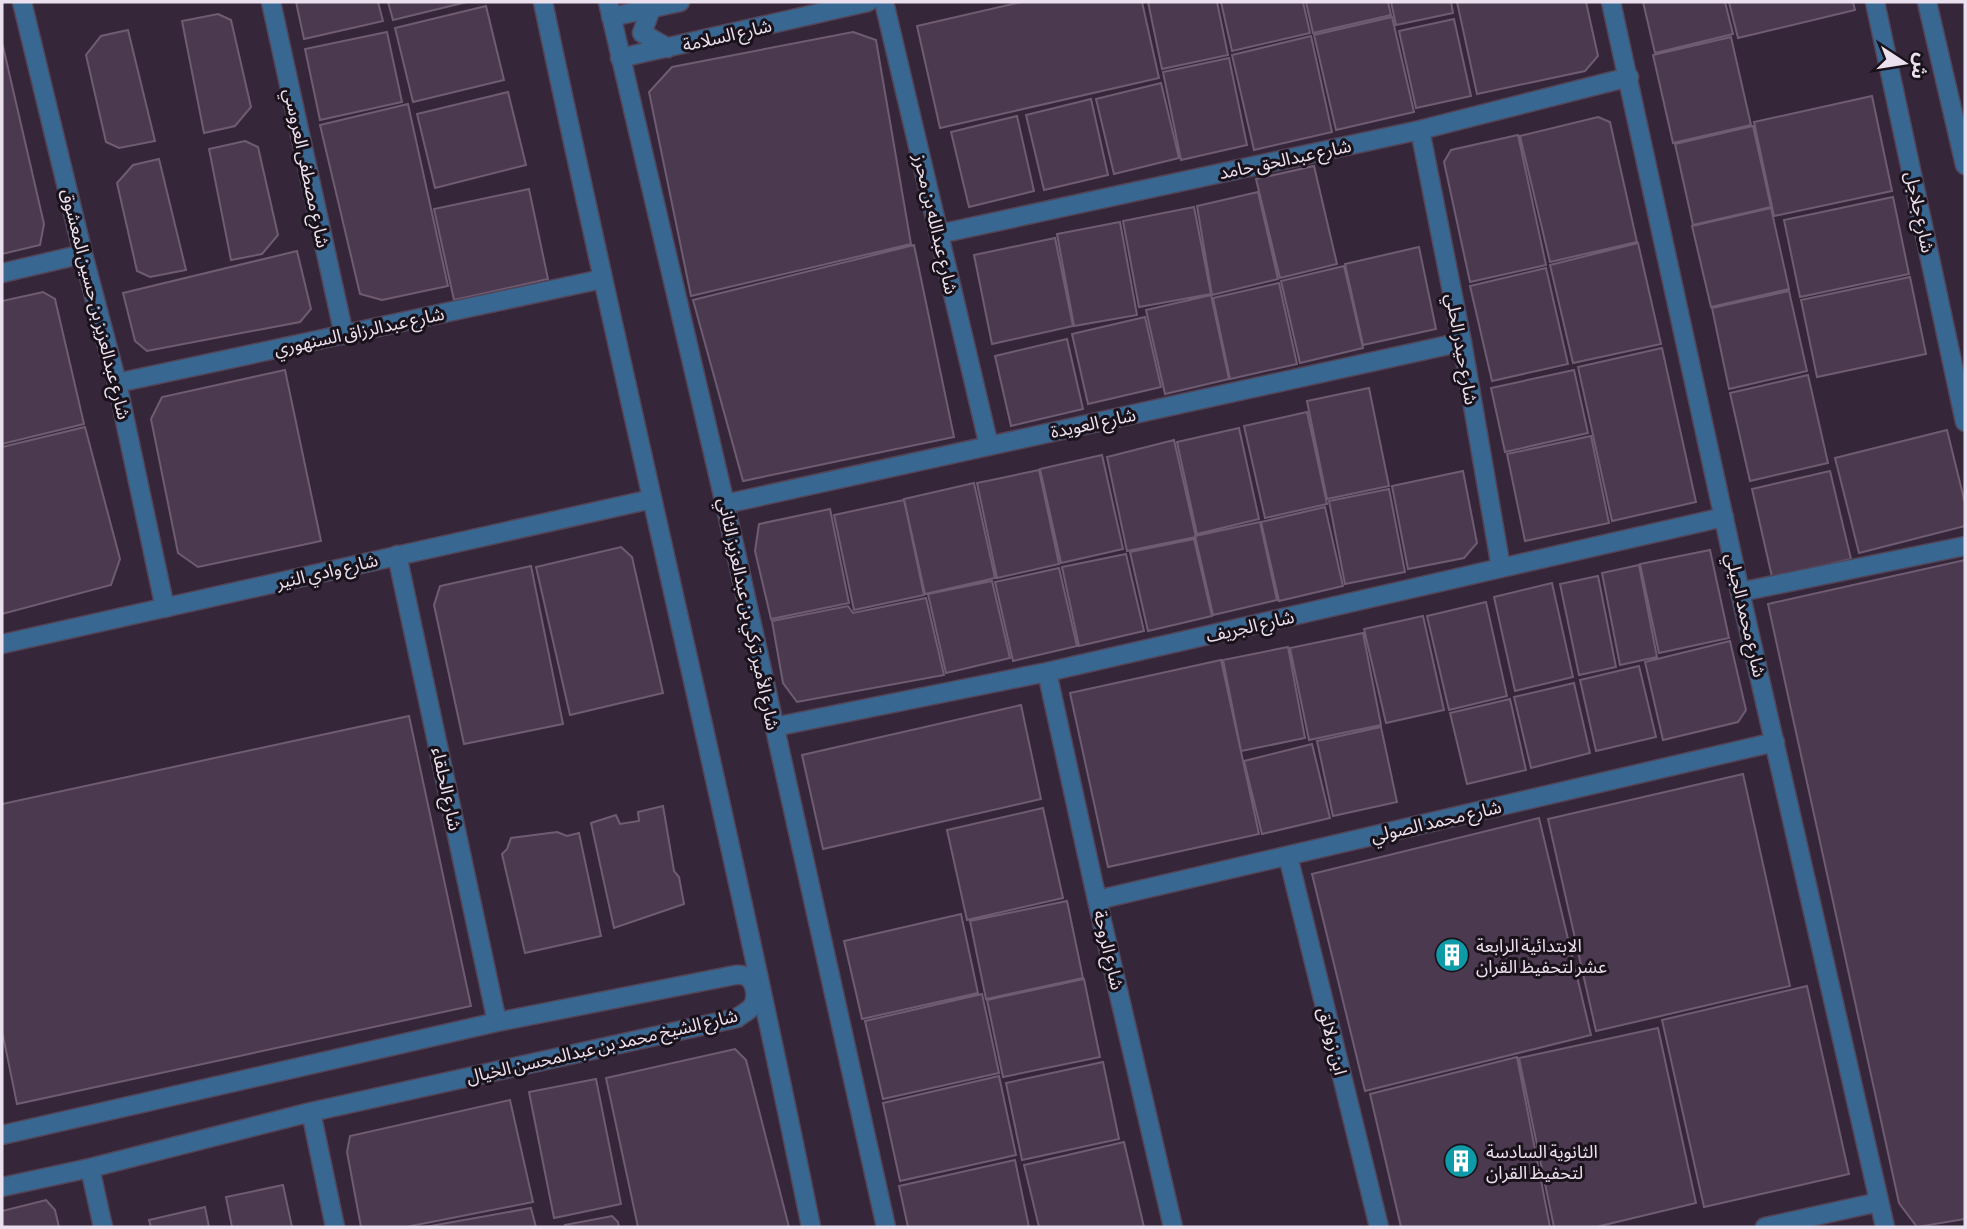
<svg xmlns="http://www.w3.org/2000/svg" width="1967" height="1229" font-family="'Asap Condensed','Noto Sans Arabic',sans-serif">
	<style>
		.building { fill: #4b3a4f; stroke: #6f5c72; stroke-width: 2 }
		.lines { fill: none; stroke-linecap: round; stroke-linejoin: round }
		.minor-casing { stroke: #534457; stroke-width: 21 }
		.tertiary-casing { stroke: #534457; stroke-width: 21 }
		.minor { stroke: #386791; stroke-width: 18 }
		.tertiary { stroke: #386791; stroke-width: 18 }
		.labels { text-anchor: middle; dominant-baseline: central; stroke-width: 6; stroke-linejoin: round; paint-order: stroke }
		.street-label { font-size: 18px; fill: #ebe1ee; stroke: #1a121b }
		.poi-label { font-size: 18px; fill: #ebe1ee; stroke: #1a121b; text-anchor: start }
	</style>
	<rect width="100%" height="100%" fill="#36263a"/>
	<path class="building" d="M296,2H378L383,21L304,39Z
		M388,2H467L393,20Z
		M1021,2H1142L1159,78L940,128L917,26Z
		M1148,2H1217L1228,55L1162,69Z
		M1221,2H1303L1310,33L1232,51Z
		M1306,2H1388L1391,15L1313,33Z
		M1391,2H1451L1453,13L1396,25Z
		M1457,2H1586L1598,56L1585,71L1477,94Z
		M1643,2H1725L1733,34L1655,53Z
		M1729,2H1853L1855,10L1738,38Z
		M486,6L504,80L413,102L395,28Z
		M218,14L231,20L251,107L235,126L204,133L182,21Z
		M1392,17L1414,112L1336,130L1314,35Z
		M1454,19L1471,96L1416,108L1399,31Z
		M128,30L155,141L119,148L106,142L86,55L101,36Z
		M387,32L402,102L320,120L305,49Z
		M853,32L876,40L911,244L691,296L649,92L672,67Z
		M1311,36L1332,132L1254,150L1232,55Z
		M1731,37L1751,125L1673,143L1653,55Z
		M2,42L44,224L40,245L2,254Z
		M1229,58L1247,145L1181,160L1163,72Z
		M1161,83L1179,158L1114,174L1096,99Z
		M508,92L526,165L435,188L417,114Z
		M1872,96L1892,191L1774,216L1754,122Z
		M1091,99L1108,175L1044,190L1026,115Z
		M408,104L448,286L382,300L360,294L320,125Z
		M1017,116L1034,191L969,207L951,132Z
		M1598,117L1610,122L1637,242L1550,262L1520,136Z
		M1753,126L1771,207L1693,225L1675,144Z
		M1518,135L1546,265L1470,282L1444,162L1451,150Z
		M245,141L258,147L278,235L262,254L231,260L209,149Z
		M159,159L186,270L150,277L137,271L117,183L133,165Z
		M1314,166L1337,264L1280,278L1256,179Z
		M529,189L548,279L454,300L434,209Z
		M1258,192L1278,279L1212,295L1197,206Z
		M1893,197L1909,274L1800,297L1784,220Z
		M1194,207L1211,294L1139,307L1123,221Z
		M1771,208L1789,289L1711,307L1692,226Z
		M1120,222L1137,315L1074,326L1057,234Z
		M1055,238L1073,326L992,344L974,255Z
		M1638,243L1661,344L1573,363L1550,265Z
		M914,245L954,437L743,481L693,300Z
		M1419,247L1436,329L1363,345L1345,264Z
		M297,251L311,309L300,322L147,351L135,341L123,293Z
		M1344,266L1363,348L1300,363L1281,281Z
		M1546,268L1568,364L1492,381L1470,286Z
		M1910,277L1926,354L1817,377L1801,300Z
		M1279,283L1297,364L1230,379L1213,298Z
		M1789,291L1807,371L1729,389L1712,308Z
		M43,292L55,299L84,424L2,444V301Z
		M1211,295L1229,379L1165,394L1146,310Z
		M1145,317L1161,387L1088,404L1072,334Z
		M1067,339L1083,409L1011,426L995,356Z
		M1662,348L1696,502L1612,521L1578,367Z
		M285,370L321,541L198,567L178,553L151,419L162,397Z
		M1574,370L1588,433L1505,452L1491,388Z
		M1808,375L1828,463L1750,481L1730,393Z
		M1369,388L1389,486L1327,499L1307,401Z
		M1307,412L1327,504L1265,518L1244,426Z
		M85,427L120,559L111,585L2,614V447Z
		M1239,428L1259,519L1197,534L1177,442Z
		M1947,430L1965,503V526L1859,553L1835,458Z
		M1591,436L1609,523L1525,541L1507,454Z
		M1174,440L1196,537L1127,551L1107,457Z
		M1102,455L1123,549L1061,563L1040,469Z
		M1039,470L1059,564L997,578L977,483Z
		M1463,471L1477,543L1464,558L1408,569L1392,486Z
		M1830,471L1851,559L1772,577L1752,489Z
		M974,483L995,578L925,594L904,499Z
		M1389,489L1405,572L1345,584L1329,501Z
		M904,500L924,595L854,610L834,515Z
		M1325,507L1343,586L1279,601L1261,522Z
		M830,509L849,603L771,619L755,551L759,524Z
		M1260,522L1277,600L1213,615L1195,536Z
		M1194,539L1212,616L1148,631L1130,552Z
		M621,547L632,557L663,693L570,715L536,567Z
		M1710,550L1729,638L1659,653L1640,564Z
		M1126,554L1144,631L1079,646L1062,567Z
		M1965,560V1219L1917,1227L1899,1203L1768,604Z
		M1639,565L1657,657L1620,665L1602,573Z
		M531,566L563,724L464,744L434,605L440,586Z
		M1059,568L1077,646L1013,661L995,582Z
		M1598,576L1616,667L1579,675L1560,584Z
		M992,581L1010,658L946,673L928,594Z
		M1552,583L1573,677L1515,691L1494,597Z
		M926,598L944,675L797,702L783,683L772,621L848,606L853,613Z
		M1486,602L1507,696L1449,710L1427,616Z
		M1423,616L1444,710L1386,723L1364,629Z
		M1363,633L1381,725L1309,740L1290,648Z
		M1730,641L1746,710L1738,722L1663,740L1645,662Z
		M1288,647L1305,738L1241,751L1223,660Z
		M1221,660L1259,834L1108,867L1070,693Z
		M1639,666L1656,737L1596,751L1580,680Z
		M1574,683L1590,753L1531,768L1514,697Z
		M1510,699L1526,770L1467,784L1450,713Z
		M1021,705L1041,799L823,849L802,755Z
		M409,716L471,1006L17,1104L2,1031V804Z
		M1381,727L1397,802L1333,816L1317,741Z
		M1312,744L1330,818L1262,834L1244,761Z
		M1743,774L1790,986L1596,1031L1548,819Z
		M663,806L674,871L679,877L684,904L614,928L591,823L616,815L620,824L639,821L638,812Z
		M1043,808L1063,898L967,920L947,830Z
		M1539,818L1591,1035L1365,1091L1312,874Z
		M557,832L567,836L579,833L601,936L525,953L502,854L507,849L511,838Z
		M1067,901L1083,978L986,999L970,921Z
		M961,914L978,993L862,1019L844,941Z
		M1084,979L1100,1057L1003,1077L987,1000Z
		M1807,986L1849,1174L1704,1207L1662,1020Z
		M982,994L999,1073L883,1099L865,1021Z
		M1658,1028L1696,1203L1596,1227H1554L1519,1058Z
		M735,1049L746,1060L789,1227H638L606,1078Z
		M1517,1057L1550,1227H1401L1370,1094Z
		M1103,1062L1119,1139L1022,1160L1006,1083Z
		M999,1076L1016,1155L900,1181L883,1103Z
		M596,1079L621,1204L554,1218L529,1092Z
		M510,1100L533,1202L406,1227H361L347,1152L350,1136Z
		M1124,1142L1144,1227H1039L1024,1165Z
		M1015,1160L1029,1227H908L899,1186Z
		M283,1185L292,1227H232L226,1197Z
		M46,1200L55,1210L59,1227H2V1211Z
		M205,1207L209,1227H151L149,1220Z
		M531,1208L536,1227H425Z
		M612,1216L618,1222L619,1227H566L565,1225Z"/>
	<g class="lines">
		<g class="minor-casing">
			<path id="minor" d="M22,2L83,254L117,383L165,608
				M271,2L344,335
				M884,2L989,446
				M1611,2L1740,592L1885,1227
				M1420,130L1462,342L1501,568
				M939,234L1420,130L1629,77
				M2,273L83,254
				M117,383L602,279
				M725,504L1462,342
				M397,555L497,1022
				M1740,592L1965,546
				M2,644L652,499
				M1047,672L1097,900L1173,1227
				M774,727L1047,672L1724,517
				M1288,856L1379,1227
				M1097,900L1775,742
				M311,1112L335,1227
				M2,1135L497,1022L725,977C731,976 737,974 742,975C756,978 759,998 751,1008C748,1011 741,1015 737,1018L311,1112L90,1168L2,1187
				M90,1168L103,1227
				M1765,1227L1879,1202"/>
		</g>
		<g class="tertiary-casing">
			<path id="tertiary" d="M543,2C629,411 728,817 811,1227
				M608,2L725,504L886,1227
				M1875,2L1965,422
				M1927,2L1965,165
				M651,9L642,33L668,48
				M611,17L680,2
				M620,58L868,2"/>
		</g>
		<use href="#minor" class="minor"/>
		<use href="#tertiary" class="tertiary"/>
	</g>
	<defs>
		<g id="building-disc" transform="scale(1.75)"><circle r="9.5" fill="#0f9aa8" stroke="#1a121b"/><path d="M-4-6H4V6H1V3H-1V6H-4ZM-2.5-4.3h1.7v1.8h-1.7ZM.8-4.3h1.7v1.8H.8ZM-2.5-1h1.7V.8h-1.7ZM.8-1h1.7V.8H.8Z" fill="#fff"/></g>
	</defs>
	<g fill-rule="evenodd">
		<use href="#building-disc" x="1452" y="955"/>
		<use href="#building-disc" x="1461" y="1161"/>
	</g>
	<g class="labels">
		<g class="street-label">
			<text transform="translate(727 35) rotate(-13)">شارع السلامة</text>
			<text transform="translate(1285 159) rotate(-12)">شارع عبدالحق حامد</text>
			<text transform="translate(307 168) rotate(78)">شارع مصطفى العروسي</text>
			<text transform="translate(1920 212) rotate(78)">شارع جلاجل</text>
			<text transform="translate(936 224) rotate(77)">شارع عبدالله بن محرز</text>
			<text transform="translate(96 304) rotate(76)">شارع عبدالعزيز بن حسين المعشوق</text>
			<text transform="translate(359 331) rotate(-12)">شارع عبدالرزاق السنهوري</text>
			<text transform="translate(1462 349) rotate(80)">شارع حيدر الحلي</text>
			<text transform="translate(1093 423) rotate(-12)">شارع العويدة</text>
			<text transform="translate(327 571) rotate(-13)">شارع وادي النير</text>
			<text transform="translate(749 614) rotate(78)">شارع الأمير تركي بن عبدالعزيز الثاني</text>
			<text transform="translate(1746 615) rotate(77)">شارع محمد الجيلي</text>
			<text transform="translate(1250 626) rotate(-13)">شارع الجريف</text>
			<text transform="translate(447 789) rotate(78)">شارع الحلقاء</text>
			<text transform="translate(1436 821) rotate(-13)">شارع محمد الصولي</text>
			<text transform="translate(1109 950) rotate(77)">شارع الروحة</text>
			<text transform="translate(1333 1041) rotate(76)">ابن زولالق</text>
			<text transform="translate(602 1046) rotate(-13)">شارع الشيخ محمد بن عبدالمحسن الخيال</text>
		</g>
		<g class="poi-label">
			<text x="1476" y="945">الابتدائية الرابعة<tspan x="1476" dy="21">عشر لتحفيظ القران</tspan></text>
			<text x="1486" y="1151">الثانوية السادسة<tspan x="1486" dy="21">لتحفيظ القران</tspan></text>
		</g>
	</g>
	<rect width="1967" height="1229" fill="none" stroke="#ebe1ee" stroke-width="7"/>
	<g transform="translate(1904 63) rotate(102)" stroke="#1a121b" stroke-width="5" paint-order="stroke">
	<path d="M0-5L12 26L0 18L-12 26Z" fill="#ebe1ee"/>
	<text y="-10" font-size="19" font-weight="bold" text-anchor="middle" fill="#ebe1ee">ش</text>
	</g>
</svg>
